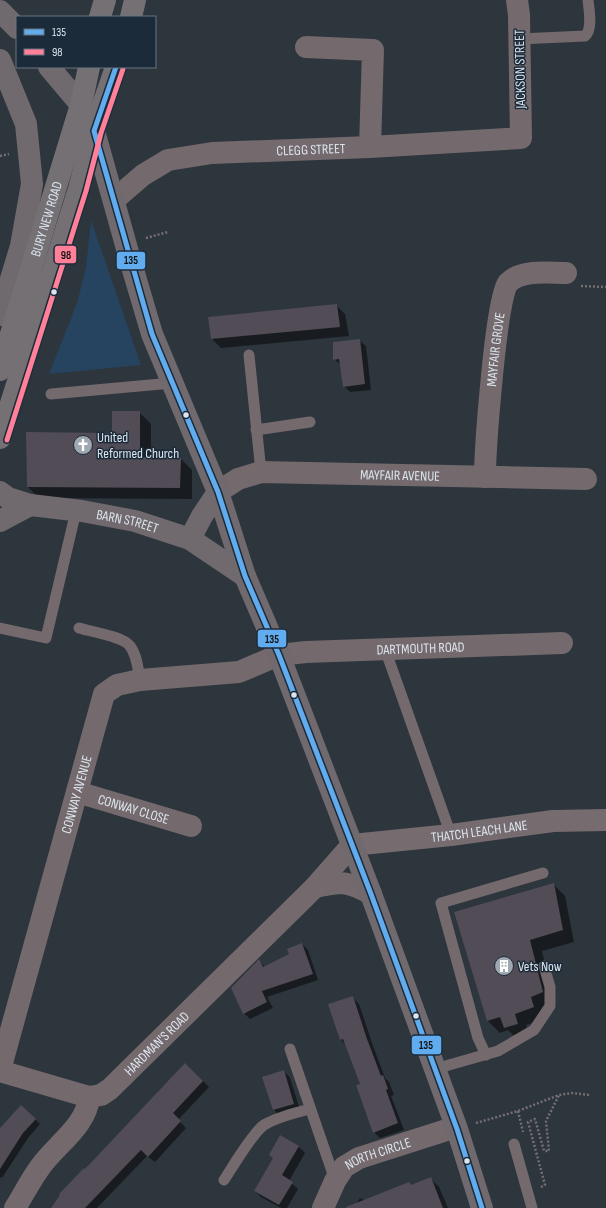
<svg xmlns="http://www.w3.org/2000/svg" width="606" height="1208" font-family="'Sofia Sans Condensed',sans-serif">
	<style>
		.green { fill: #264360 }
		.shadow { fill: #0007 }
		.building { fill: #514c56 }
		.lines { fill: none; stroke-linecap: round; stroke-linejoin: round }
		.path { stroke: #756f72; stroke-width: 2.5; stroke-dasharray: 2 2; stroke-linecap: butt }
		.lane { stroke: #74696c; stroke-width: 11 }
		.street { stroke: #74696c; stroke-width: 22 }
		.secondary { stroke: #766b6f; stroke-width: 22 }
		.primary { stroke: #70696e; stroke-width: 22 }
		.highway { stroke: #747074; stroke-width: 22 }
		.bus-1-casing { stroke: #1c2b3a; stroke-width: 8 }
		.bus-2-casing { stroke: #1c2b3a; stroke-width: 8 }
		.bus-1 { stroke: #60acee; stroke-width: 5 }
		.bus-2 { stroke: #ff8098; stroke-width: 5 }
		.bus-dot { fill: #dce5ef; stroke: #1c2b3a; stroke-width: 1.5 }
		.labels { text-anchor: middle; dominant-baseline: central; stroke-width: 3; stroke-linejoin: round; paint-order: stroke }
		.street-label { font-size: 14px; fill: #dce5ef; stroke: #1c2b3a }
		.poi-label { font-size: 14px; fill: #dce5ef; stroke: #1c2b3a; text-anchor: start }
		.line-badge { stroke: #1c2b3a; stroke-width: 1.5 }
		.pale-badge-label { font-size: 11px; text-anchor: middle; font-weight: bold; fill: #111 }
	</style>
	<rect width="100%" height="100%" fill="#2d353d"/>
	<path class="green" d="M91,220L141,365L49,374L77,303L86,267Z"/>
	<path class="shadow" d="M336,305L345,314L349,336L221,348L212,339Z
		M359,340L366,346L371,390L350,392L344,386L341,365L334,359Z
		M139,412L151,424V458H180L192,470V499L39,498L28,487L113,434Z
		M553,884L565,896L574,942L542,951L554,1001L545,1019L526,1025L529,1036L517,1039L508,1030L500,1033L488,1021L455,913Z
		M302,944L308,950L318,980L267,997L273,1008L250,1019L244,1013L259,961L265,967L290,955Z
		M353,998L359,1004L373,1046L385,1078L389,1082L394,1095L391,1096L404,1130L380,1138L374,1132L361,1084L347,1046L341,1040Z
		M284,1071L290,1078L300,1110L280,1116L274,1110L263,1078Z
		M203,1081L209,1087L178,1120L186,1128L155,1162L147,1156L97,1208H52L85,1170Z
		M35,1119L40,1124L28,1138L2,1178L0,1177V1130Z
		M281,1136L299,1147L305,1153L289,1181L298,1189L287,1208H281L261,1197L255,1191L274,1158Z
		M431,1179L439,1187L448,1208H354L360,1198L365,1201Z"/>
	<path class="building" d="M337,304L340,327L211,339L208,317Z
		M360,339L365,384L343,387L339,359L333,360V342Z
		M112,411H140V457L181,458L180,488L27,487L26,432L112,433Z
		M554,883L563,930L530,940L543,992L531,997L534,1007L515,1014L518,1024L504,1028L500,1017L487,1021L454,912Z
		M302,943L313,974L262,991L267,1002L243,1014L231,988L259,959L263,967L289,954L287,949Z
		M353,996L367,1039L381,1076L383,1075L388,1089L386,1090L398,1123L373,1133L356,1085L360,1084L343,1039L340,1040L328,1004Z
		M185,1063L203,1081L173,1113L181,1121L148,1157L141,1150L85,1208H51L60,1195L59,1194L84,1168L85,1169Z
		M284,1070L294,1104L273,1110L262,1077Z
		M21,1105L36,1119L23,1133L0,1169V1128Z
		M280,1135L299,1146L282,1175L293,1182L279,1205L254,1191L273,1158L269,1155Z
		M431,1177L443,1208H346V1207L409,1182L411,1185Z"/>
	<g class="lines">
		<path class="path" d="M0,156L9,154
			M146,238L168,232
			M581,286L606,287
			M518,1111L523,1132
			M476,1123L518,1111L559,1095L572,1093L589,1095
			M541,1187L545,1185L528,1122L535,1119L544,1151H549L546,1121L559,1095"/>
		<path class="lane" d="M519,39L585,36C593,29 589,10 588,0
			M249,355L261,472
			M51,394L172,383
			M256,430L310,422
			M0,628L46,638L76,511
			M79,628C92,632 122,636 130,646C137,655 138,669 140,680
			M385,649L451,835
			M290,1049L335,1180
			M486,1055L478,1038L441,903L543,873
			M435,1069L498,1051L534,1030L550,1006V987L544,966
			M514,1144L532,1208
			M224,1180C232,1168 253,1132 264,1125C277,1117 295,1113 310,1109"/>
		<g class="street">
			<path d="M306,47L373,50L370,147"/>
			<path id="s1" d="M114,200L143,175L168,160L212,153L370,147L521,138L519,15L517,0"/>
			<path id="s2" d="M485,477C485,452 496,296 508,283C521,269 549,273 566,273"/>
			<path id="s3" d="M218,492L238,479L261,472L586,479"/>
			<path id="s4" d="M77,792L191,826"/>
			<path d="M315,887C341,881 348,881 371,894"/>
			<path id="s5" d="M0,1070L104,694L117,685L140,680L239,672L279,655L306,652L562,643"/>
			<path id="s6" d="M0,1071L89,1097L101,1095L110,1089L315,887L352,845"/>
			<path d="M15,1208C24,1194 31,1179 41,1166C57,1144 87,1125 89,1097"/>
			<path id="s7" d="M323,1208L335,1181L344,1167L359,1158L456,1127"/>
		</g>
		<path class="secondary" id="s8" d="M352,845L451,835L553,821L606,820"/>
		<g class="primary">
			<path d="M0,11L17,28"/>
			<path d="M0,60L26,124L32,184L21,246L0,315"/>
			<path d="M49,67L81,105L94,131L131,263L152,334L218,492L245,576L279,655L371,894L457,1129L482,1208"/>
			<path id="s9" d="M0,492L8,498L30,505L82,511L135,521L190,539L245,576"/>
			<path d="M0,521L30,505"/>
			<path d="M190,539L202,516L218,492"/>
		</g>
		<g class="highway">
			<path d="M100,17L105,0"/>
			<path d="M131,17L135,0"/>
			<path id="s10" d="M0,370L81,105L89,67"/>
			<path d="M0,438L79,189L94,131L116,67"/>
		</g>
		<g class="bus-1-casing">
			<path id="bus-1" d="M116,67L94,131L152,334L218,492L245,576L279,655L371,894L457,1129L482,1208"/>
		</g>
		<g class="bus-2-casing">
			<path id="bus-2" d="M7,440L86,191L101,133L123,69"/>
		</g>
		<use href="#bus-1" class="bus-1"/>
		<use href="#bus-2" class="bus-2"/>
	</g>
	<defs>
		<g id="church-disc" transform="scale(1)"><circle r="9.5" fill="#9fa7b1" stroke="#1c2b3a"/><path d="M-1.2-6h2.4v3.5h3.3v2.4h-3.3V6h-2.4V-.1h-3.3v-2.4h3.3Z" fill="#fff"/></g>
		<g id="building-disc" transform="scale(1)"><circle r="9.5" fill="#9fa7b1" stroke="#1c2b3a"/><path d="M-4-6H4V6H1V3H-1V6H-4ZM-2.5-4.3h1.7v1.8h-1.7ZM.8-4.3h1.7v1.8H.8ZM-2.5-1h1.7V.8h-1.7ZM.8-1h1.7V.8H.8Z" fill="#fff"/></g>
	</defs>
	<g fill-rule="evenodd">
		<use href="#church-disc" x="83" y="445"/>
		<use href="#building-disc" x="504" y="966"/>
	</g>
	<g class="bus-dot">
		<circle cx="54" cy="292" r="3.5"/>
		<circle cx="186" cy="415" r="3.5"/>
		<circle cx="294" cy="695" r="3.5"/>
		<circle cx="416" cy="1016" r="3.5"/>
		<circle cx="467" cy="1161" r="3.5"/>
	</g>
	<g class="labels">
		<g class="street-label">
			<text transform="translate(520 69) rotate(-91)">JACKSON STREET</text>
			<text stroke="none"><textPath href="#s1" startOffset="211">CLEGG STREET</textPath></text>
			<text stroke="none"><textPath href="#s10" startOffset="158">BURY NEW ROAD</textPath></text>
			<text stroke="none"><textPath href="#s2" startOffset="128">MAYFAIR GROVE</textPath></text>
			<text stroke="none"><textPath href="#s3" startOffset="187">MAYFAIR AVENUE</textPath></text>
			<text stroke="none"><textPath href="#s9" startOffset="132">BARN STREET</textPath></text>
			<text stroke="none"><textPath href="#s5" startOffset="714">DARTMOUTH ROAD</textPath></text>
			<text stroke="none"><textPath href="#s5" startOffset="286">CONWAY AVENUE</textPath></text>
			<text stroke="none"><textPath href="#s4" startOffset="59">CONWAY CLOSE</textPath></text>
			<text stroke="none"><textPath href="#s8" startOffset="128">THATCH LEACH LANE</textPath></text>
			<text stroke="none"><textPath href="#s6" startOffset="181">HARDMAN'S ROAD</textPath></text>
			<text stroke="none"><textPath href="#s7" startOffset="83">NORTH CIRCLE</textPath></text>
		</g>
		<g class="poi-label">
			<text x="97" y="437">United<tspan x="97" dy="16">Reformed Church</tspan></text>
			<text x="518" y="966">Vets Now</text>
		</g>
	</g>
	<g class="line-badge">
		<rect x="54" y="245" width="23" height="19" rx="4" fill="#ff8098"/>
		<rect x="116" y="251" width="30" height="19" rx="4" fill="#60acee"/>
		<rect x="257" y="629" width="30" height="19" rx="4" fill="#60acee"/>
		<rect x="411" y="1035" width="31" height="20" rx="4" fill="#60acee"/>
	</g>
	<g class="pale-badge-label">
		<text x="66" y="259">98</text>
		<text x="131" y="264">135</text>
		<text x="272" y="643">135</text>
		<text x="426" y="1049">135</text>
	</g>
	<rect x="16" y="16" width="140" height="52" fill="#1c2b3a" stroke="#697582"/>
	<rect x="24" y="29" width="20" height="6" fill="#60acee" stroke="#697582"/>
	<text x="52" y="36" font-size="12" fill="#dce5ef">135</text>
	<rect x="24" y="49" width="20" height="6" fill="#ff8098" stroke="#697582"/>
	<text x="52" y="56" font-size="12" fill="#dce5ef">98</text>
</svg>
